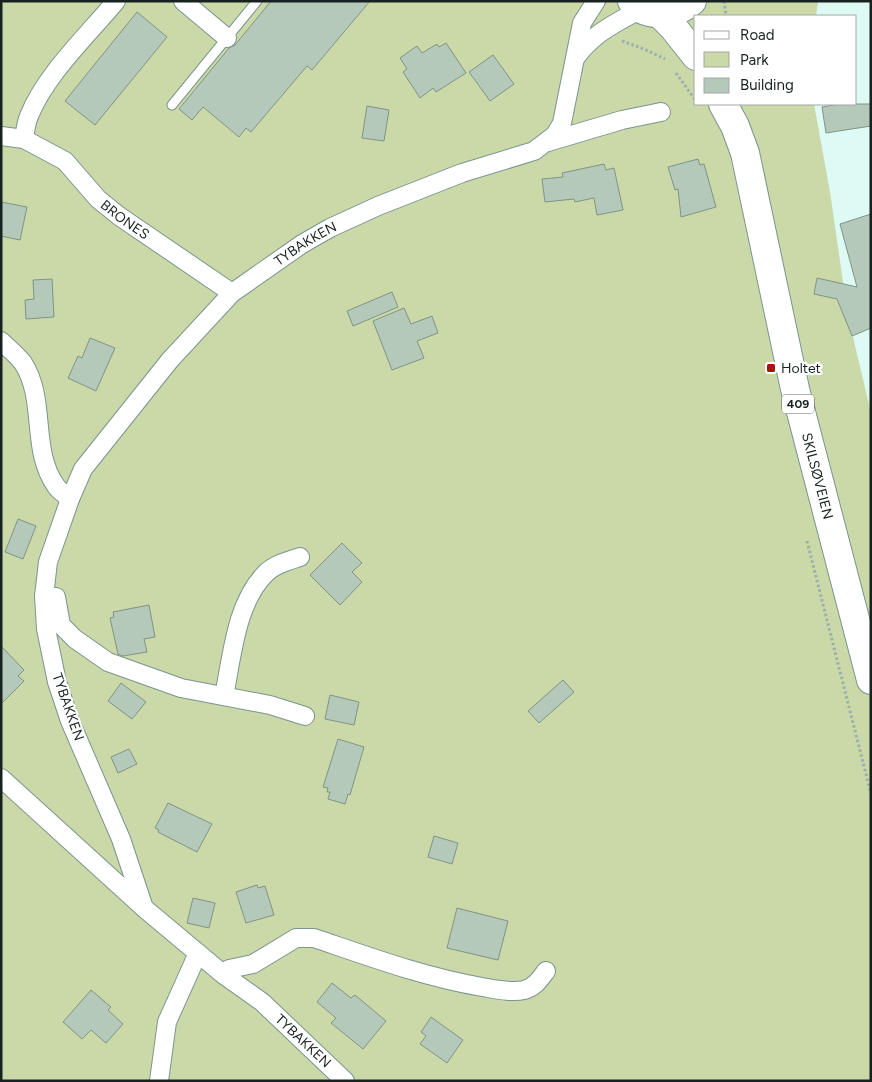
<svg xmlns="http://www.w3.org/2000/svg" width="872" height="1082" font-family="Figtree,sans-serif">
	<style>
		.green { fill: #cad9a7 }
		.building { fill: #b5c9ba; stroke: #809485 }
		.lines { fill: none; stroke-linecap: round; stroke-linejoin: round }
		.lane-casing { stroke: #7a9490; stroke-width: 11 }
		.street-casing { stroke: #7a9490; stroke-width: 20 }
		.primary-casing { stroke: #7a9490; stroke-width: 30 }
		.path { stroke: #9ab0ac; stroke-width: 3; stroke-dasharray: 2.5 2.5; stroke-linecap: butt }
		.lane { stroke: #fff; stroke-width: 9 }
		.street { stroke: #fff; stroke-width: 18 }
		.primary { stroke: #fff; stroke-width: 28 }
		.poi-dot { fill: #a71213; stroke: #fff; stroke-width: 2 }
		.labels { text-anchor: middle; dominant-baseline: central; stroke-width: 4.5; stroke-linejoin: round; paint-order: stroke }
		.shield { fill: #fff; stroke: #5d6564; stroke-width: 1 }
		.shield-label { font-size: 12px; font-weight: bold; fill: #182321 }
		.street-label { font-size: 14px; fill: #182321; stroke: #fff }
		.poi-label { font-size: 14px; fill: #182321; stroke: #fff; text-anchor: start }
	</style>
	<rect width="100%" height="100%" fill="#ddfaf5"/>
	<path class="green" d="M1,1H818L816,16H696V104H814L830,192L848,316L871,413V1081H1Z"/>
	<path class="building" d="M271,1H370L312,70L307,66L251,132L246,128L239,137L203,107L192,120L179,109L229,48L235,45Z
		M137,12L167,37L95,125L65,101Z
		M446,43L466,73L436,92L433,88L420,98L403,72L407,69L400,58L417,46L422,53L437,44L439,47Z
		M493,55L514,84L490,101L469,72Z
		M839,104H871V126L826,133L822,107Z
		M367,106L389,110L384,141L362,138Z
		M698,159L700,165L704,164L716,207L681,217L678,189L675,190L668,167Z
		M604,164L606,170L614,168L623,210L597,215L594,198L575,202L574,199L545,202L542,179L563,177L562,173Z
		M1,202L27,207L20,240L1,236Z
		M871,214V328L852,336L837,299L814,294L817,278L857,287L840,224Z
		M52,279L54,317L26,319L25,300L34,299L33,280Z
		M392,292L398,307L353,326L347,311Z
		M404,308L411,324L432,316L438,333L417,341L424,358L392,370L373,321Z
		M90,338L115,348L96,391L68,378L78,356L82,358Z
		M18,519L36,526L23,559L5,552Z
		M342,543L362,563L352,572L362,582L340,605L310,575Z
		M149,605L155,637L144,639L147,652L123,656L118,654L110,618L114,617L113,612Z
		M1,646L24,670L18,676L24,681L1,704Z
		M563,680L574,692L539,723L528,711Z
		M121,683L146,702L132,719L108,701Z
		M330,695L359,702L354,725L325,719Z
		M338,739L364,747L350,795L348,794L345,804L328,799L330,792H327L328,788L323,787Z
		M129,749L137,764L118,773L111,757Z
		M168,803L212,824L197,852L158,832L159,830L155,828Z
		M434,836L458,843L452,864L428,857Z
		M257,885L258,888L265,886L274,915L246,923L236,892Z
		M193,898L215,903L209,928L187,923Z
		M457,908L508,921L498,960L447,948Z
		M332,983L351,998L355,995L386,1021L363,1049L331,1023L336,1018L317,1002Z
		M91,990L111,1007L108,1010L123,1024L106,1043L91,1030L82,1039L63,1022Z
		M431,1017L463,1040L447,1063L420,1044L426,1036L421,1032Z"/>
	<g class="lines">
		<g class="lane-casing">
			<path id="lane" d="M172,105L257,1"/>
		</g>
		<g class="street-casing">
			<g id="street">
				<path d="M183,1L227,38"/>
				<path d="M576,57C595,32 614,24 641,9"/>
				<path id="s1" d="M1,136L24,139L65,161L98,199L119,216L232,293"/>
				<path d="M24,139C25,132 26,123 29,116C46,74 87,36 116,1"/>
				<path d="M548,142L622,120L661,112"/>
				<path d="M1,341C8,348 17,355 23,363C47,400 30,450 56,486C59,491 66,495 70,499"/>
				<path d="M44,596L56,597L61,625L75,639L108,662L181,688L270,705L305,716"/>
				<path d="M224,696C232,657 236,602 266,573C275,564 288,561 300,557"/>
				<path d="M1,778L143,907"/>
				<path d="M224,975L229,969L253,964L296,938H314C370,957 424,977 482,987C495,989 511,993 524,990C535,987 540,979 546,971"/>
				<path d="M159,1081L167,1022L198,953"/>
				<path id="s2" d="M345,1081L262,1002L224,975L144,908L121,839L70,721L57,682L46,629L44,596L48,562L70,499L83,469L170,360L232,293L302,244L330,228L378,206L462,173L534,151L555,135L562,123L582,23L596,1"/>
			</g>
		</g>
		<g class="primary-casing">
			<g id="primary">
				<path d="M632,1C635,4 638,8 641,9C657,17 679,13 692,1"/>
				<path d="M660,14L673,27L696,56"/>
				<path id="s3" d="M723,104L735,126L745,153L795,389L871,680"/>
			</g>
		</g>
		<path class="path" d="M724,1L726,16
			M622,41L644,49L665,59
			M676,73L696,101
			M807,541L871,794"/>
		<use href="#lane" class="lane"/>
		<use href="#street" class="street"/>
		<use href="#primary" class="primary"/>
	</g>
	<rect class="poi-dot" x="766" y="363" width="10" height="10" rx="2.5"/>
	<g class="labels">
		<rect class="shield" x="782" y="394.5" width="32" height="19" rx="4"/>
		<g class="shield-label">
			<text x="798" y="404">409</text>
		</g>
		<g class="street-label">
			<text stroke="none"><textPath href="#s1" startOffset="154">BRONES</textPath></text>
			<text stroke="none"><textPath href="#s2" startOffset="1048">TYBAKKEN</textPath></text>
			<text stroke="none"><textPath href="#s3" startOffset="385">SKILSØVEIEN</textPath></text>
			<text transform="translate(68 707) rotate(71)">TYBAKKEN</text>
			<text transform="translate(303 1041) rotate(43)">TYBAKKEN</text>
		</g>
		<g class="poi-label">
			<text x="781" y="368">Holtet</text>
		</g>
	</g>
	<rect width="872" height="1082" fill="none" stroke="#182321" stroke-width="5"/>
	<rect x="694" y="15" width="162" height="90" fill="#ffffff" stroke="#a3a7a6"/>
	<rect x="704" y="31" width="25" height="8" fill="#ffffff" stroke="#a3a7a6"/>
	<text x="740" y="40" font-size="15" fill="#182321">Road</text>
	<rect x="704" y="52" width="25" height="15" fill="#cad9a7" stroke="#a3a7a6"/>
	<text x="740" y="65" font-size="15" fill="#182321">Park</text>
	<rect x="704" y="78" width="25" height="15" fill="#b5c9ba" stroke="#a3a7a6"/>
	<text x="740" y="90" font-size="15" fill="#182321">Building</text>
</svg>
